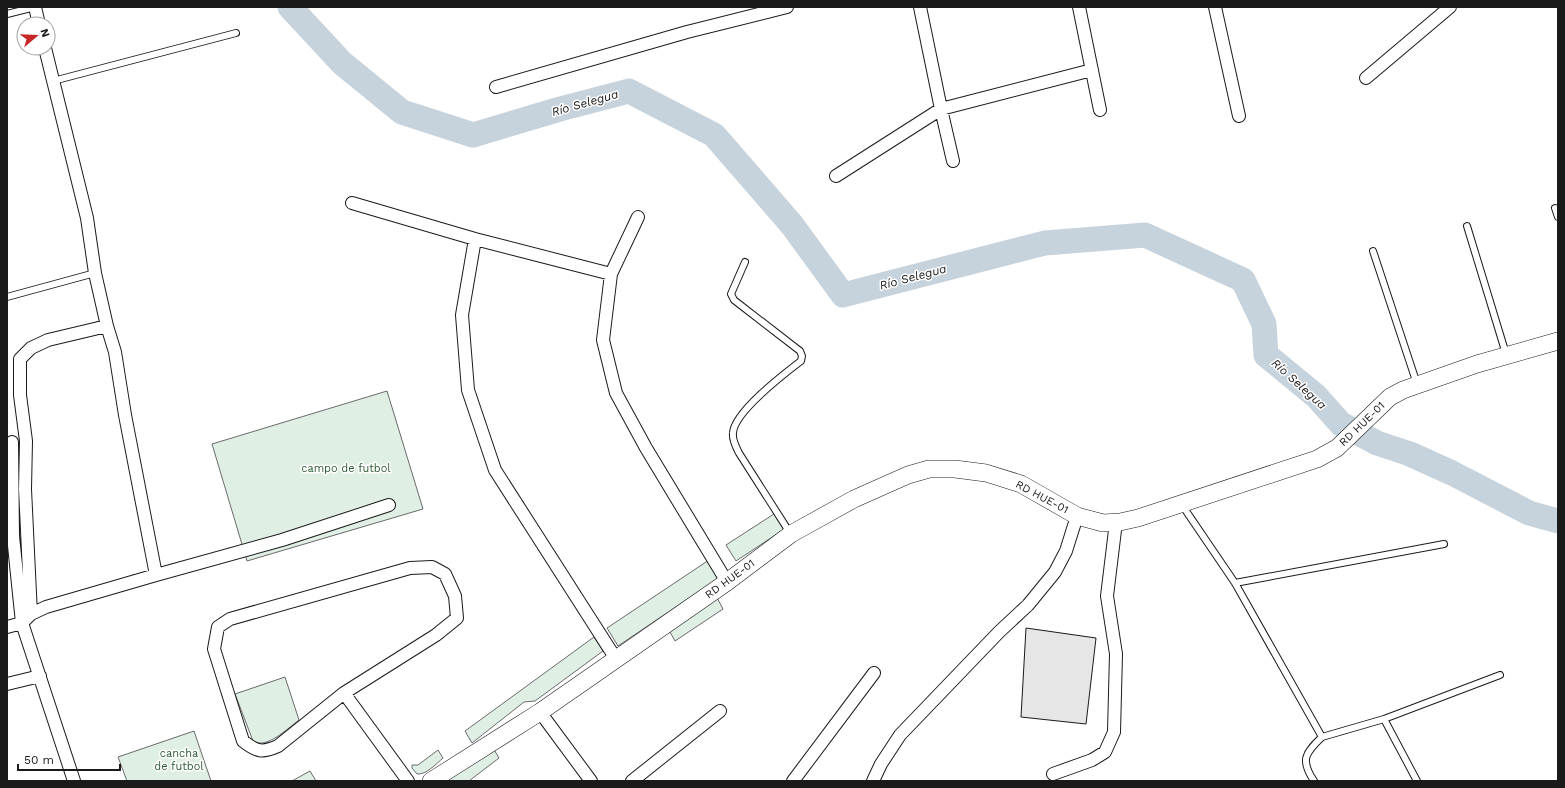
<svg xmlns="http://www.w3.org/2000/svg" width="1565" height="788" font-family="'Work Sans',sans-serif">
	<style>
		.green { fill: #e0efe3; stroke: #6a6a6a }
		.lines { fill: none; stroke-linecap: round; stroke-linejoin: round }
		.river { stroke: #c6d2dc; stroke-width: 25 }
		.building { fill: #e6e6e6; stroke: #1a1a1a }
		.lane-casing { stroke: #1a1a1a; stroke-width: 8 }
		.street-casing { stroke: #1a1a1a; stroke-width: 14 }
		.secondary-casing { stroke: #1a1a1a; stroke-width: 18 }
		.lane { stroke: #fff; stroke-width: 6 }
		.street { stroke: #fff; stroke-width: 12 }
		.secondary { stroke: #fff; stroke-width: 17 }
		.labels { text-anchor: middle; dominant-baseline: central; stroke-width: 3; stroke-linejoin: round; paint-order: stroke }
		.street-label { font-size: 11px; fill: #1a1a1a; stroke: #fff }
		.park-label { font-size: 11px; fill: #2b5a34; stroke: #fff }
		.water-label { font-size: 12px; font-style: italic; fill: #1a1a1a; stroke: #fff }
	</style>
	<rect width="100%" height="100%" fill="#fff"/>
	<path class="green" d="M387,391L423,509L247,561L212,444Z
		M777,512L786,528L736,561L726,545Z
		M712,558L723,575L618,646L607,628Z
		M714,592L723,609L675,641L666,625Z
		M594,637L603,651L535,701L524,702L472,743L465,731Z
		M285,677L299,720C288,728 266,750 253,741L235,694Z
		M194,731L211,781H127L118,757Z
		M493,748L499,758L469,781H447Z
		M438,750L443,758C436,764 426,775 417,774L412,768V765H418Z
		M310,771L316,781H292Z"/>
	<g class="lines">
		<path class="river" d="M290,7L342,63L402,112L473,135L560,109L629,91L714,135L792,225L843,295L1045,243L1145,235L1243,280L1264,324L1266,355L1316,396L1341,424L1377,443L1410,454L1452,473L1529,513L1558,521"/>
	</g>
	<path class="building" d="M1026,628L1096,638L1086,724L1021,717Z"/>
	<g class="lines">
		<g class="lane-casing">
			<path id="lane" d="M7,14L35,7
				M53,81L236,33
				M1555,208L1558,217
				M1467,226L1506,354
				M1373,251L1417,384
				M745,262L731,294L734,300L800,351L802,356L801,361C784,374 734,412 733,433C732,440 736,447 739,453L790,533
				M7,297L95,273
				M1182,505L1235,583L1322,737L1384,719L1500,675
				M1235,583L1444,544
				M1384,719L1417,781
				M1314,781C1300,760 1305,753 1322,737"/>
		</g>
		<g class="street-casing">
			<path id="street" d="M35,7L39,24
				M920,7L941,109L953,161
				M1079,7L1100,110
				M1215,7L1239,116
				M1366,78L1450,7
				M496,87L687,32L787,7
				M836,176L941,109L1092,70
				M352,203L475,239L611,274
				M638,217L611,274L603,340L616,393L646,448L727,582
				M475,239L462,315L468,390L495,470L616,659
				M107,326L115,352L125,415L156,575
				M12,442L13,536L22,623L74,781
				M432,567L445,574L455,596L457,618L436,635L344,693L278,746C262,753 257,752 243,741L214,649L218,627L230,619L410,568Z
				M31,614L25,489L26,441L20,395V359L31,348L48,340L107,326L95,273L87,218L45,48
				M7,627L22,623L31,614L46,607L156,575L282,540L389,505
				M7,684L40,676
				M344,693L408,781
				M540,712L591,781
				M1053,774L1092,760L1105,752L1114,732L1116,654L1107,596L1116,522
				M632,781L720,711
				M793,781L874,673
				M873,781L881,764L900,735L999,632L1028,605L1055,572L1066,551L1077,516"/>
		</g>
		<g class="secondary-casing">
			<path id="secondary" d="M431,781L540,712L727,582L791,534L854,499L908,475L929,469H955L986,473L1021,484L1077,516L1103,523L1120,522L1138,518L1317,459L1337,448L1390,397L1403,390L1477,364L1558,341"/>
		</g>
		<use href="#lane" class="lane"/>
		<use href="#street" class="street"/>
		<use href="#secondary" class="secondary"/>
	</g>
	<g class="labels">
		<g class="street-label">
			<text transform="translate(1362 424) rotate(-44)">RD HUE-01</text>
			<text transform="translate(1042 497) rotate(28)">RD HUE-01</text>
			<text transform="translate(730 579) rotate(-36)">RD HUE-01</text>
		</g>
		<g class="park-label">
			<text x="346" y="468">campo de futbol</text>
			<text x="179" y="753">cancha<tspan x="179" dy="13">de futbol</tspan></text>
		</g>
		<g class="water-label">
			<text transform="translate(585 103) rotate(-16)">Río Selegua</text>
			<text transform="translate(913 277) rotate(-15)">Río Selegua</text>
			<text transform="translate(1299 384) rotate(42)">Río Selegua</text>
		</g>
	</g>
	<rect width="1565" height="788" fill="none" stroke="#1a1a1a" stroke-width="16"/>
	<g transform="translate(36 36) rotate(71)"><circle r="19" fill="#ffffff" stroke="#a3a3a3"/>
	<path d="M0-3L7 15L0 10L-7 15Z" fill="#c62828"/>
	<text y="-6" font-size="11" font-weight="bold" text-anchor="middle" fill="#1a1a1a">N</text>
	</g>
	<path d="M18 764v6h102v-6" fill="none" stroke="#1a1a1a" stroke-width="2"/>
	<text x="24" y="764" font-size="12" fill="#1a1a1a" stroke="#ffffff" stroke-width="3" paint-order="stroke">50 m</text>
</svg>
